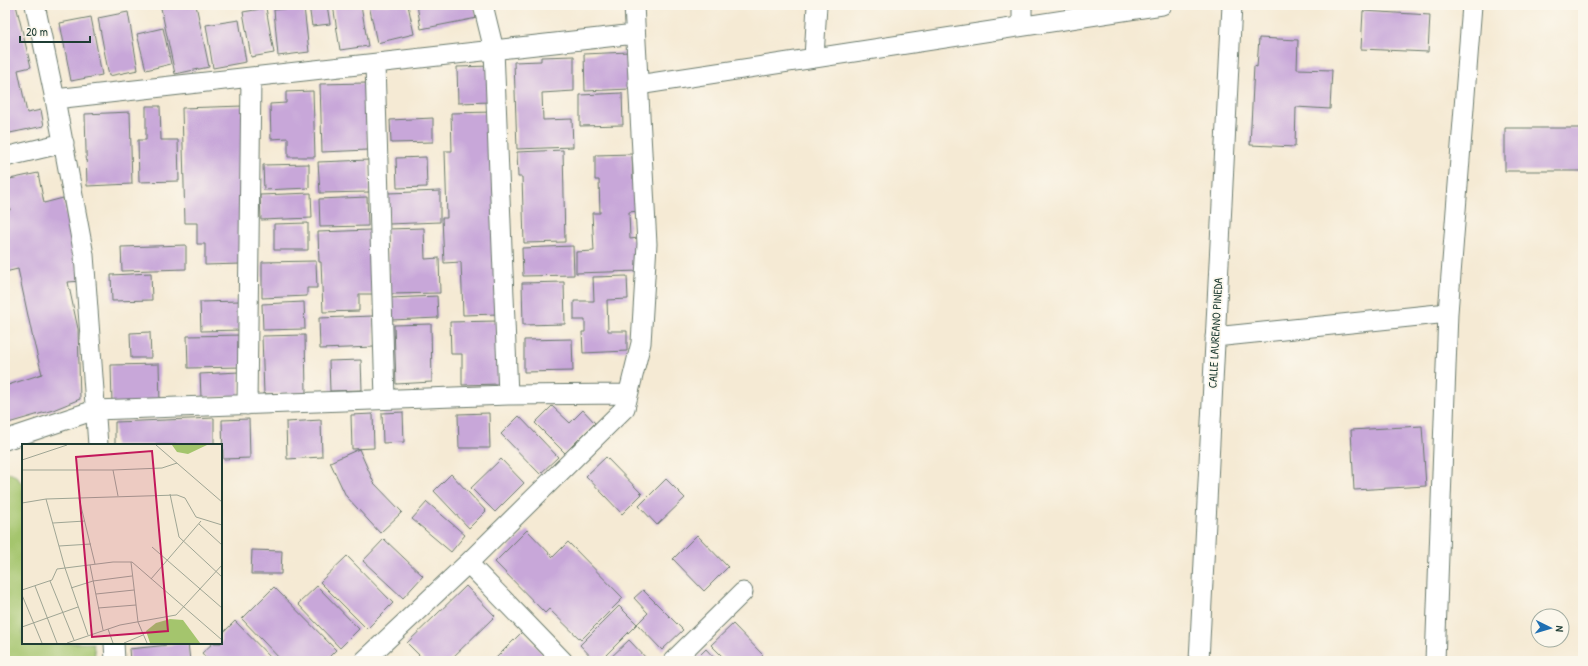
<svg xmlns="http://www.w3.org/2000/svg" width="1588" height="666" font-family="'Patrick Hand',sans-serif">
	<style>
		.green { fill: #a4c56d; stroke: #628150 }
		.building { fill: #c8a7d9 }
		.lines { fill: none; stroke-linecap: round; stroke-linejoin: round }
		.minor-casing { stroke: #6a7a6c; stroke-width: 21 }
		.minor { stroke: #fff; stroke-width: 19 }
		.labels { text-anchor: middle; dominant-baseline: central; stroke-width: 3.5; stroke-linejoin: round; paint-order: stroke }
		.street-label { font-size: 12px; fill: #1f3d34; stroke: #fbf7ec }
		.inset-road { fill: none; stroke: #9fa594; stroke-width: 1 }
		.view { fill: #c2185b; fill-opacity: 0.15; stroke: #c2185b; stroke-width: 2 }
		.inset-edge { fill: none; stroke: #1f3d34; stroke-width: 2 }
	</style>
	<rect width="100%" height="100%" fill="#fbf7ec"/>
	<filter id="ink" filterUnits="userSpaceOnUse"><feTurbulence type="fractalNoise" baseFrequency=".025" numOctaves="2"/><feDisplacementMap in="SourceGraphic" scale="8" xChannelSelector="R" yChannelSelector="G"/><feConvolveMatrix kernelMatrix="1 2 1 2 8 2 1 2 1" color-interpolation-filters="sRGB"/></filter>
	<filter id="wash" filterUnits="userSpaceOnUse"><feTurbulence type="fractalNoise" baseFrequency=".012" numOctaves="4" result="noise"/><feDisplacementMap in="SourceGraphic" scale="16" xChannelSelector="R" yChannelSelector="G"/><feGaussianBlur stdDeviation="0.9" result="paint"/><feColorMatrix in="noise" values="0 0 0 0 0 0 0 0 0 0 0 0 0 0 0 0 0 1.4 0 .05"/><feComposite in="paint" operator="in"/></filter>
	<g filter="url(#wash)">
		<rect width="100%" height="100%" fill="#f5ead4"/>
		<path class="green" d="M5,471L16,476L23,485V643H93L96,661H5Z"/>
		<g id="blocks">
			<path class="building" d="M5,5H16L31,67L18,70L27,113L41,110L44,126L5,134Z
				M173,5H196L209,67L175,74L161,8Z
				M309,5H327L330,24L312,26Z
				M333,5H361L368,46L340,50Z
				M369,5H408L414,34L377,43Z
				M417,5H474L477,18L421,29Z
				M304,7L309,52L278,56L274,10Z
				M266,8L274,53L251,57L243,12Z
				M1363,11L1430,15L1428,52L1361,49Z
				M128,12L138,70L109,76L98,18Z
				M91,17L102,75L71,81L60,23Z
				M239,20L246,62L213,68L206,25Z
				M163,28L171,64L146,70L137,34Z
				M1259,38L1298,40L1297,69L1332,70L1330,109L1296,107L1295,147L1250,145L1254,66L1257,67Z
				M629,52L630,89L585,91L584,54Z
				M574,56V91L542,93L543,120L572,119L573,147L517,149L514,62L541,61V57Z
				M491,66L492,102L458,103L457,67Z
				M366,83L368,150L322,152L320,84Z
				M313,91L315,157H288V138L271,139L270,104L286,103V92Z
				M622,93L623,125L580,126V95Z
				M146,106H160L161,140H178L179,181L139,182L138,140H146Z
				M243,106L241,264L205,265V244H197V223H185L182,108Z
				M130,112L132,184L87,186L85,114Z
				M493,112L499,314L463,315L461,262L444,263L442,218H447L445,151H452L451,113Z
				M433,118V142L391,143L390,120Z
				M1505,128H1583V171H1505Z
				M563,150L565,242L524,243L522,177H518L517,152Z
				M632,154L633,179H637L638,211L629,212L630,239L638,238L639,271L576,273V252L594,251L592,213H600L599,180H595V155Z
				M426,157L427,187L397,188L396,158Z
				M369,160V192L320,193L318,162Z
				M309,164V188L264,190L263,165Z
				M38,173L44,203L63,198L81,281L68,282L78,329L80,399L53,410L5,424V386L42,374L33,339L18,269L5,272V212L10,210L5,180Z
				M440,191V222L389,224L388,193Z
				M311,193L312,218L261,220L260,195Z
				M367,197L368,226L320,227L319,199Z
				M308,223V250H274V224Z
				M424,228L425,259L439,258L440,293L390,294L387,229Z
				M371,230L373,294H359V311L323,312L321,262H319L318,232Z
				M186,245V269L122,271L121,247Z
				M573,246L574,275L523,276L522,248Z
				M316,261L317,288H307V296L262,298V262Z
				M151,273L152,300L112,301L111,275Z
				M627,276L628,299L607,300L608,331H627V351L583,353L582,332H585V320H574V301H594L593,277Z
				M564,282L565,324L523,325L522,283Z
				M437,296L438,318L391,320L390,298Z
				M240,301V330L201,331L200,302Z
				M304,302L305,329L263,330L262,304Z
				M373,316L374,347L320,349L319,318Z
				M497,321L499,384L462,385V354H451L450,322Z
				M431,324L432,382L396,384L394,325Z
				M150,332L151,358H131L130,333Z
				M242,335L243,367L188,368L187,336Z
				M305,335L306,393L264,394L262,336Z
				M572,339L573,371L524,372V340Z
				M361,360L362,390L330,391L329,361Z
				M159,364L160,403L112,404L111,365Z
				M239,372V396L201,397L200,374Z
				M552,406L570,423L583,410L595,423L565,453L535,423Z
				M403,412L404,442L383,443L382,413Z
				M489,413L490,448H459L458,414Z
				M373,414L374,448L352,449L351,415Z
				M519,416L558,457L540,474L501,434Z
				M214,418V445H115V422Z
				M249,419L250,458L223,459L222,420Z
				M321,420L322,457L287,459L286,422Z
				M1422,426L1426,486L1354,490L1351,430Z
				M359,449L374,483L402,512L380,533L346,496L330,462Z
				M606,457L642,494L622,514L586,476Z
				M501,459L524,483L495,512L471,488Z
				M451,474L486,511L469,528L434,491Z
				M666,479L685,498L657,525L639,506Z
				M427,502L465,535L451,552L412,519Z
				M527,530L553,557L568,542L623,598L581,640L549,609L545,613L495,562Z
				M697,535L728,567L704,591L673,559Z
				M384,539L423,576L403,598L363,561Z
				M252,550L282,551L281,574H251Z
				M347,556L393,603L367,629L320,582Z
				M317,586L359,629L340,648L298,604Z
				M466,586L495,616L449,661H425L407,643Z
				M274,587L336,650L325,661H282L242,619Z
				M643,590L683,630L662,650L637,624L648,613L634,598Z
				M619,606L637,624L600,661H595L580,645Z
				M235,621L274,661H209L202,653L213,643H221V635Z
				M733,624L763,655L757,661H727L711,645Z
				M522,632L549,661H493Z
				M629,640L648,660L647,661H607Z
				M188,643L190,661H130L129,649Z
				M706,649L717,661H694Z"/>
		</g>
	</g>
	<g filter="url(#ink)">
		<use href="#blocks" fill-opacity="0" stroke="#6a7a6c" stroke-width="1"/>
		<g class="lines">
			<g class="minor-casing">
				<path id="minor" d="M35,5L55,99L84,255L98,445
					M483,5L494,50L508,395
					M1022,26V5
					M814,58L817,5
					M375,64L385,399
					M638,85L1162,5
					M55,99L635,34
					M5,157L64,143
					M1215,337L1448,313
					M247,405L251,78
					M5,440L95,410L508,395L628,394
					M468,563L563,661
					M114,643L115,661
					M364,661L468,563L625,408L641,343L647,244L634,5
					M673,661L743,592
					M1199,661L1232,5
					M1435,661L1448,313L1472,5"/>
			</g>
			<use href="#minor" class="minor"/>
		</g>
	</g>
	<g class="labels">
		<g class="street-label">
			<text transform="translate(1215 333) rotate(-87)">CALLE LAUREANO PINEDA</text>
		</g>
	</g>
	<g transform="translate(22 444)">
		<rect width="200" height="200" fill="#f5ead4"/>
		<path d="M150,1H185L166,10L155,8ZM148,175L161,176L178,199H128L124,187L134,179Z" fill="#a4c56d"/>
		<path class="inset-road" d="M134,1L200,58M0,16L45,1M0,26H91L140,24L155,19M91,26L96,52M148,50L157,93L200,133M57,54L73,120M24,55L43,124L66,191M0,59L24,55L155,51L163,54L174,73L200,81M31,79L63,77M177,80L200,101M37,102L69,100M130,103L200,164M109,118L116,178L125,199M68,121L81,186M129,135L179,77M28,137L52,196M13,142L35,199M49,144L71,137L110,132M0,146L30,136L35,125L91,118H110L200,196M74,150L112,146M0,151L20,199M76,164L114,161M0,183L56,163M86,185L91,199M45,199L98,181L154,171L200,121M102,199L121,191"/>
		<path class="view" d="M130,7L146,187L70,193L54,13Z"/>
		<rect width="200" height="200" class="inset-edge"/>
	</g>
	<rect width="1588" height="666" fill="none" stroke="#fbf7ec" stroke-width="20"/>
	<g transform="translate(1550 628) rotate(95)"><circle r="19" fill="#fbf7ec" stroke="#a3ada2"/>
	<path d="M0-3L7 15L0 10L-7 15Z" fill="#1f6fb2"/>
	<text y="-6" font-size="11" font-weight="bold" text-anchor="middle" fill="#1f3d34">N</text>
	</g>
	<path d="M20 36v6h70v-6" fill="none" stroke="#1f3d34" stroke-width="2"/>
	<text x="26" y="36" font-size="12" fill="#1f3d34" stroke="#fbf7ec" stroke-width="3" paint-order="stroke">20 m</text>
</svg>
